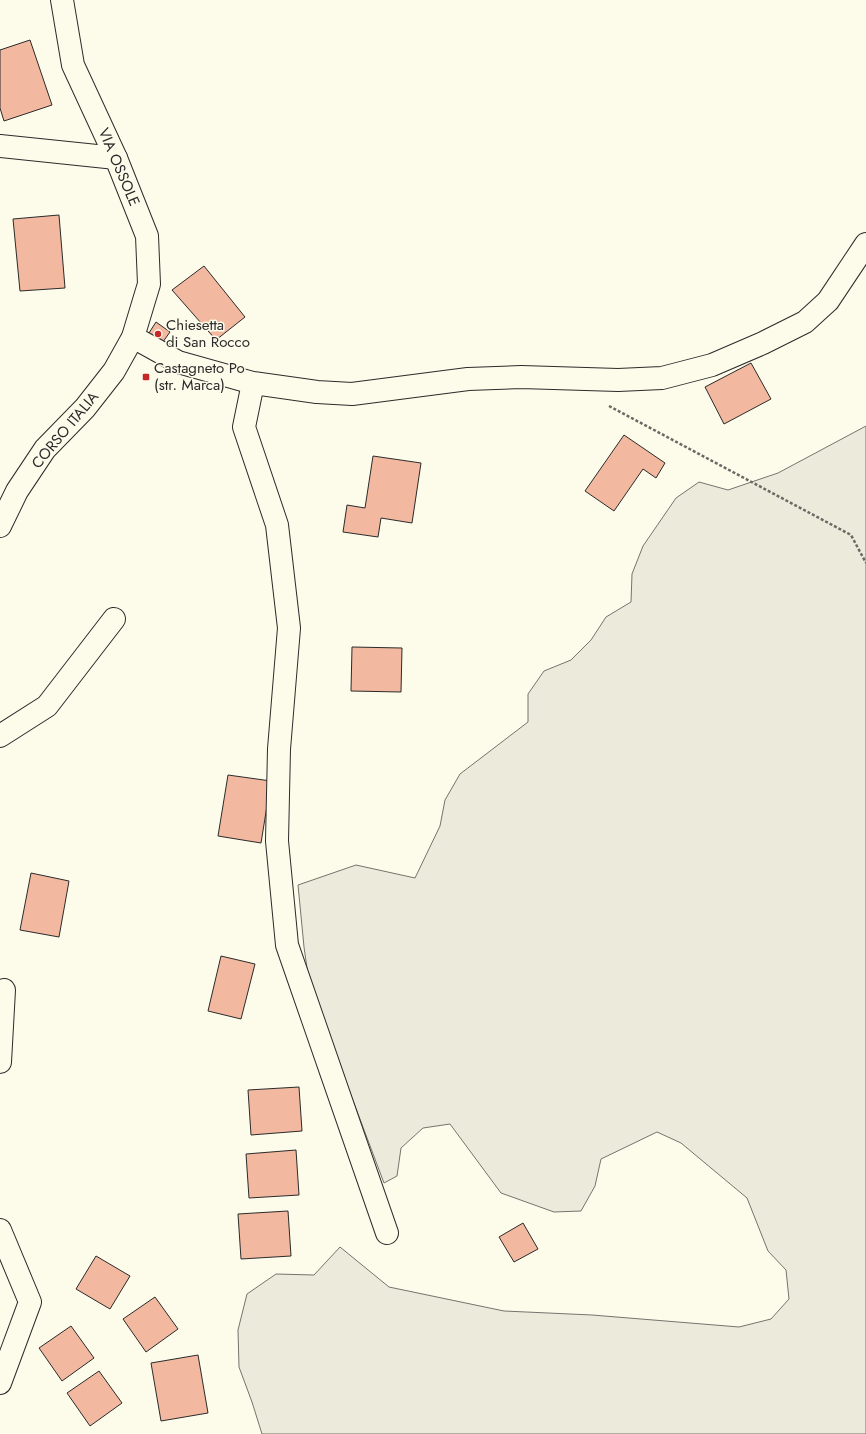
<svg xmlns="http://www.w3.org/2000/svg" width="866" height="1434" font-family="Jost,sans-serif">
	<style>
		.green { fill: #ecebdb; stroke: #74746e }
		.building { fill: #f2b8a0; stroke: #2b2b2b }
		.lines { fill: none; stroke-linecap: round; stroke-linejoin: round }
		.minor-casing { stroke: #2b2b2b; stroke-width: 24 }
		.tertiary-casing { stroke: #2b2b2b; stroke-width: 24 }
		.path { stroke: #6a6964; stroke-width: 2.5; stroke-dasharray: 3 2; stroke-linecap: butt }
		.minor { stroke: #fdfbea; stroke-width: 22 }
		.tertiary { stroke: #fdfbea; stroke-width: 22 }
		.poi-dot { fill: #c62828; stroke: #fdfbea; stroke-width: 1.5 }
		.labels { text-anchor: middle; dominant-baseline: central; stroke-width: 3; stroke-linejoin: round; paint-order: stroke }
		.street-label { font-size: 15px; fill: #2b2b2b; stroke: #fdfbea }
		.poi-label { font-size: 15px; fill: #2b2b2b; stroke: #fdfbea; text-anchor: start }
	</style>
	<rect width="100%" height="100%" fill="#fdfbea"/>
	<path class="green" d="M866,426V1434H262L252,1402L239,1367L238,1330L247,1294L276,1274L314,1275L340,1247L389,1287L504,1311L592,1315L739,1327L771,1319L789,1299L786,1270L768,1251L747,1198L681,1143L657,1132L601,1159L595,1186L581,1211L554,1212L501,1193L450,1124L423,1128L401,1148L397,1176L384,1183L322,1018L310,989L304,947L298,885L356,865L415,878L440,826L445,800L460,774L528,722V694L544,671L571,660L591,640L606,617L631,602L632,574L643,546L676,498L699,482L728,490L778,473Z"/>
	<path class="building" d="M30,40L52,105L4,121L0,108V50Z
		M59,215L65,288L20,291L13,219Z
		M204,266L245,317L216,340L172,290Z
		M156,322L170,332L160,346L147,336Z
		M751,363L771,399L724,424L705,387Z
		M624,435L665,463L656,478L643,469L614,511L585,491Z
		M373,456L421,463L412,523L381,518L378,537L343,532L347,505L365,508Z
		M352,647L402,648L401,692L351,691Z
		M228,775L271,781L261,843L218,836Z
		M31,873L69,881L59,937L20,930Z
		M221,956L255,964L241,1019L208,1011Z
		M299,1087L302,1131L251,1135L248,1090Z
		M296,1150L299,1195L249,1198L246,1154Z
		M288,1211L291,1256L241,1259L238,1214Z
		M523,1223L538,1249L514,1262L499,1237Z
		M96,1256L130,1276L110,1309L76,1289Z
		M155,1297L178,1329L146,1352L123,1319Z
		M71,1326L94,1358L62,1381L39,1348Z
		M198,1355L208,1413L161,1421L151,1363Z
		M99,1371L122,1403L90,1426L67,1393Z"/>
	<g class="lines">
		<g class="minor-casing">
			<path id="minor" d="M0,146L116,158
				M133,337L178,362L253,383L317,392L352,394L468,379L521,377L618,380L662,378L712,365L763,343L805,322L828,301L866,244
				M253,383L244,427L277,525L289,628L279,749L277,841L287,945L387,1233
				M0,736L47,706L114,619
				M0,1062L4,990
				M0,1230L30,1302L0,1383"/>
		</g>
		<g class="tertiary-casing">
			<path id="tertiary" d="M0,526L17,491L45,449L85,408L114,371L133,337L149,284L147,236L116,158L73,65L62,0"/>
		</g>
		<path class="path" d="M609,406L851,535L866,563"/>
		<use href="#minor" class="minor"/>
		<use href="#tertiary" class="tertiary"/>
	</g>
	<g class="poi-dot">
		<circle cx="158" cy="334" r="4"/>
		<rect x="142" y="373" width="8" height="8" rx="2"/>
	</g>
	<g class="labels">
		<g class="street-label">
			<text transform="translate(119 167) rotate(67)">VIA OSSOLE</text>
			<text transform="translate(65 430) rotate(-50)">CORSO ITALIA</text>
		</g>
		<g class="poi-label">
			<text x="166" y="325">Chiesetta<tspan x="166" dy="17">di San Rocco</tspan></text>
			<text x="154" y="368">Castagneto Po<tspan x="154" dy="17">(str. Marca)</tspan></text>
		</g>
	</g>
</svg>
